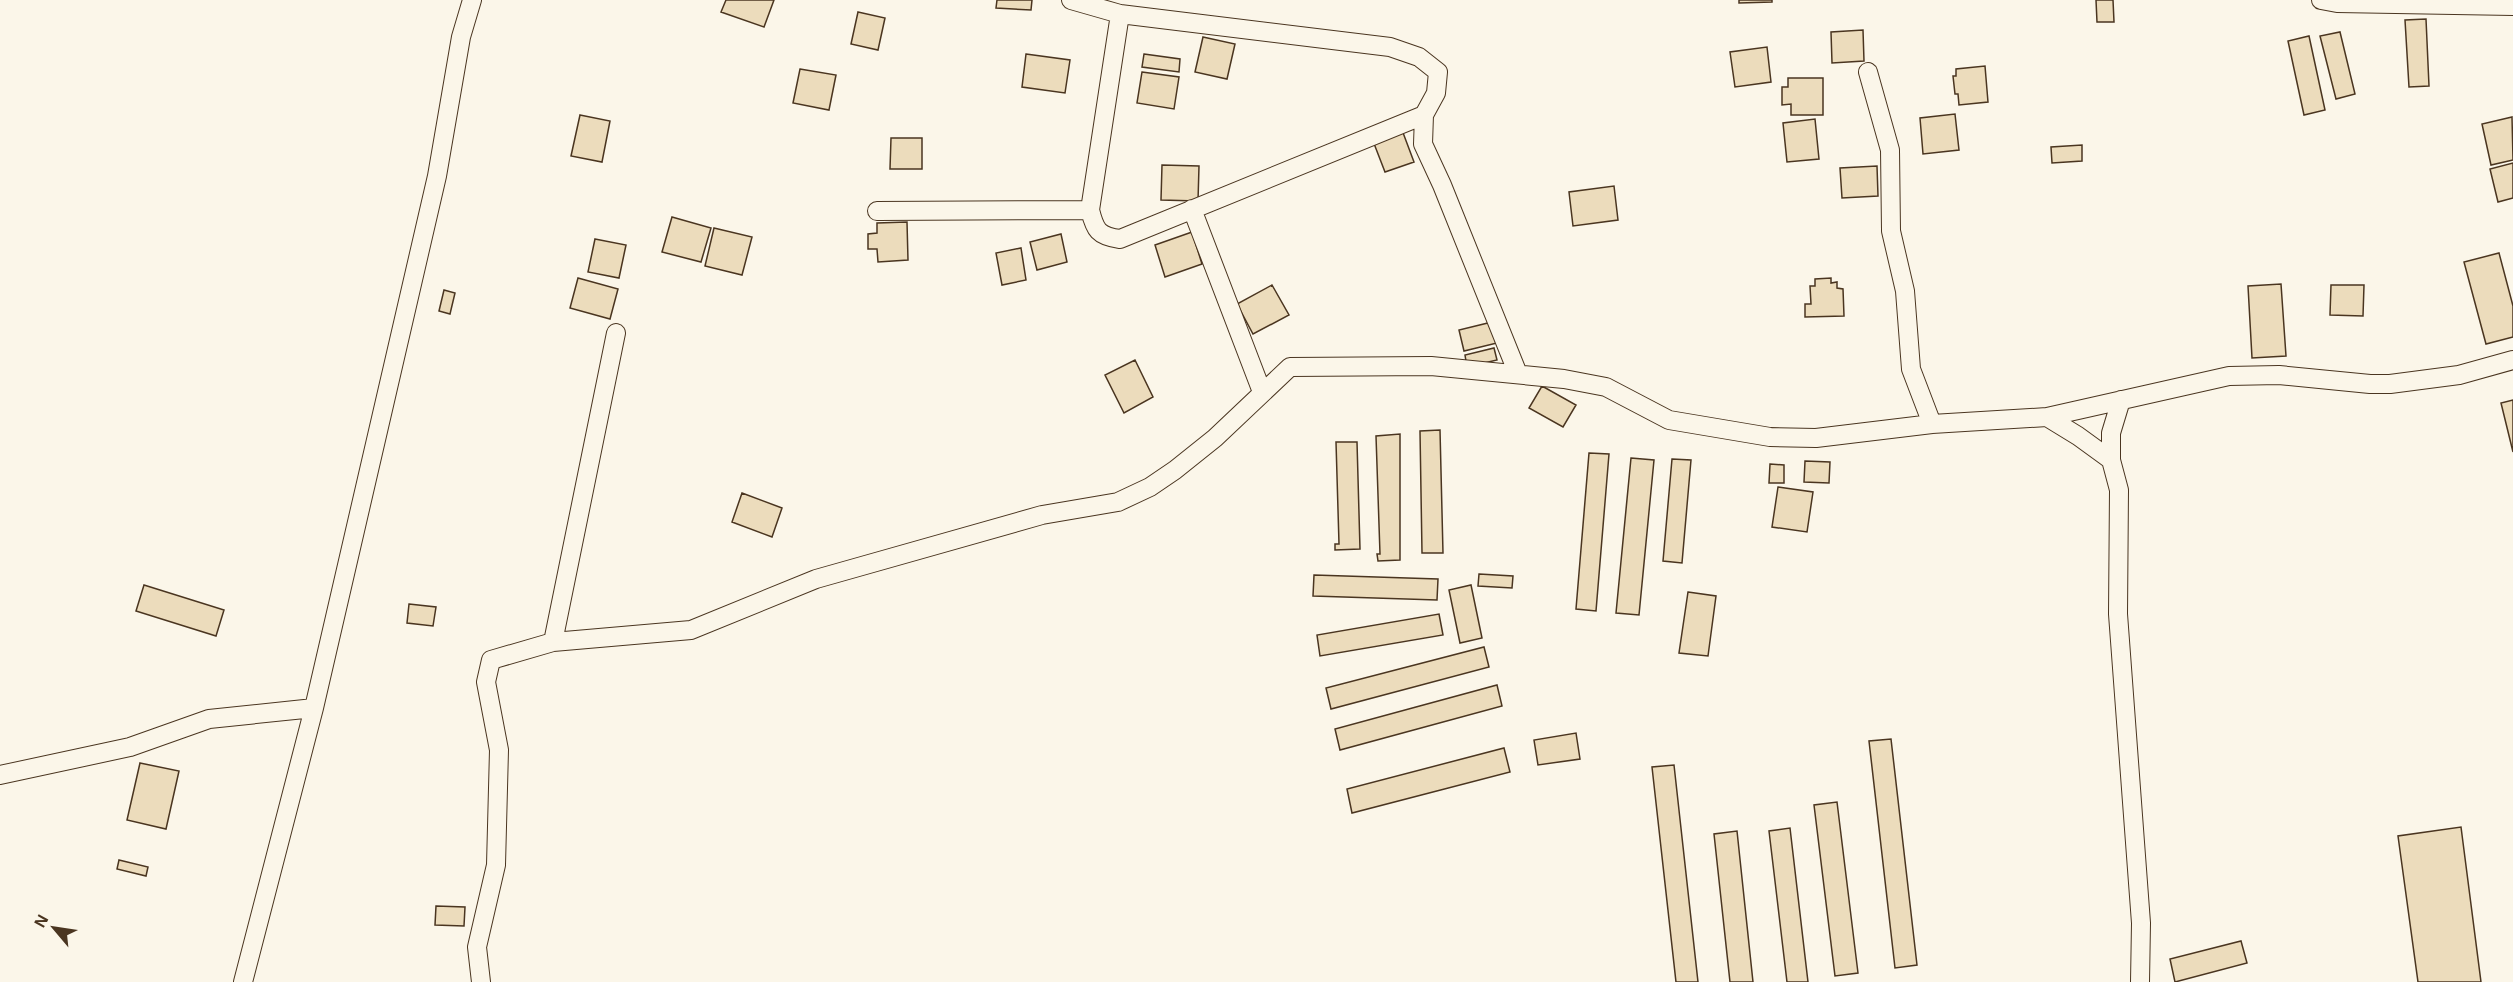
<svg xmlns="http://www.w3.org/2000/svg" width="2513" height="982" font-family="Helvetica,sans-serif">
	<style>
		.building { fill: #ecdcbc; stroke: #4a3520; stroke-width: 1.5 }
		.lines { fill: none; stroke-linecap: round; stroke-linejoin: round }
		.minor-casing { stroke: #4a3520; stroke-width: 20 }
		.minor { stroke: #fbf6e9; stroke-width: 18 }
	</style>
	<rect width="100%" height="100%" fill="#fbf6e9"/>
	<path class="building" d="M726,0H774L764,27L721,12Z
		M997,0H1032L1031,10L996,8Z
		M1739,0H1772V2L1739,3Z
		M2096,0H2113L2114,22H2097Z
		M858,12L885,18L878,50L851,44Z
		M2426,19L2429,86L2409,87L2405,20Z
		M1863,30L1864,61L1832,63L1831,32Z
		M2340,32L2355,94L2336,99L2320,36Z
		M2309,36L2325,110L2304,115L2288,41Z
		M1203,37L1235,44L1227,79L1195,72Z
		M1767,47L1771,82L1735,87L1730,52Z
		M1026,54L1070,60L1065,93L1022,87Z
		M1144,54L1180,59L1179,72L1142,67Z
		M1985,66L1988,102L1959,105L1958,94H1955L1953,76H1956V69Z
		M800,69L836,75L829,110L793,103Z
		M1142,72L1179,77L1174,109L1137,103Z
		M1788,78H1823V115H1791V104L1782,105V87H1788Z
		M1955,114L1959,150L1923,154L1920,118Z
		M580,115L610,121L602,162L571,156Z
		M2512,117L2513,160L2491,165L2482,124Z
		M1815,119L1819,159L1787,162L1783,123Z
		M1402,130L1414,162L1385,172L1373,141Z
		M891,138H922V169H890Z
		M2082,145V161L2052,163L2051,147Z
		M2513,163V198L2498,202L2490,169Z
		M1162,165L1199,166L1198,201L1161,200Z
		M1877,166L1878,196L1842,198L1840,168Z
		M1614,186L1618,220L1573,226L1569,192Z
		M672,217L711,228L701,262L662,252Z
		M907,222L908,260L878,262L877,249H868V234L877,233V223Z
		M714,228L752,237L742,275L705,266Z
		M1192,232L1202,264L1165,277L1155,245Z
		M1061,234L1067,262L1037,270L1030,242Z
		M595,239L626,245L619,278L588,272Z
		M1021,248L1026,280L1002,285L996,253Z
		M2499,253L2513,306V337L2486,344L2464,262Z
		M578,278L618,289L610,319L570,308Z
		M1831,278V283L1837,282V288L1843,289L1844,316L1805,317V304H1811L1810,286H1815V279Z
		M2281,284L2286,356L2252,358L2248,286Z
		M1272,285L1289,315L1253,334L1237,304Z
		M2331,285H2364L2363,316L2330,315Z
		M444,290L455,293L450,314L439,311Z
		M1492,322L1497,343L1464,351L1459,330Z
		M1494,348L1497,360L1467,367L1465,355Z
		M1135,360L1153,397L1124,413L1105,375Z
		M1542,386L1576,405L1563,427L1529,408Z
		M2513,400V452L2501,403Z
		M1440,430L1443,553H1422L1420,431Z
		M1400,434V560L1378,561L1377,554H1380L1376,436Z
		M1336,442H1357L1360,549L1335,550V544H1339Z
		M1589,453L1609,454L1596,611L1576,609Z
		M1631,458L1654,460L1639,615L1616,613Z
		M1672,459L1691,460L1682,563L1663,561Z
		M1805,461L1830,462L1829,483L1804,482Z
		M1770,464L1784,465V483H1769Z
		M1778,487L1813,492L1807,532L1772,527Z
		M742,493L782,508L772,537L732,522Z
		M1479,574L1513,576L1512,588L1478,586Z
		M1314,575L1438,579L1437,600L1313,596Z
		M144,585L224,610L216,636L136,611Z
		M1471,585L1482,638L1460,643L1449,590Z
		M1688,592L1716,596L1708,656L1679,653Z
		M409,604L436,607L433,626L407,623Z
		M1439,614L1443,635L1320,656L1317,635Z
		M1484,647L1489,667L1331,709L1326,688Z
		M1497,685L1502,706L1340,750L1335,729Z
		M1576,733L1580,759L1538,765L1534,740Z
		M1891,739L1917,965L1895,968L1869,741Z
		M1504,748L1510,772L1352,813L1347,789Z
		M140,763L179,771L166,829L127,820Z
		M1674,765L1698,982H1676L1652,767Z
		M1837,802L1858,973L1835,976L1814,805Z
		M2461,827L2481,982H2418L2398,836Z
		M1790,828L1808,982H1787L1769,831Z
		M1737,831L1753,982H1730L1714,834Z
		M119,860L148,867L146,876L117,869Z
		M436,906L465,907L464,926L435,925Z
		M2241,941L2247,963L2175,982L2170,959Z"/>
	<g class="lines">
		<g class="minor-casing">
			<path id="minor" d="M1071,0L1120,14L1390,47L1419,57L1438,72L1436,93L1424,115L1423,144L1442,185L1518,374
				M2321,0L2337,3L2513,6
				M1120,14L1090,210C1095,230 1098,236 1120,239L1424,115
				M1868,72L1890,150L1891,231L1905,291L1911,369L1932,424
				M1192,209L1262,392
				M877,211L1090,210
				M2121,400L2111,433V460L2119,490L2118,614L2141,923L2140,982
				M2047,417L2078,436L2111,460
				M553,642L616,333
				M0,775L130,747L209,719L314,708
				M243,982L314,708L437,176L461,37L472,0
				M481,982L477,947L496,865L499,750L486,682L491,660L553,642L691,630L816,579L1042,515L1118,502L1150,487L1175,470L1215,438L1290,367L1431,366L1564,379L1606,387L1669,420L1770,437L1816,438L1932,424L2047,417L2229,376L2279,375L2370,384H2390L2459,375L2513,360"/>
		</g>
		<use href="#minor" class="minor"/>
	</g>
	<g transform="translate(54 928) rotate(299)" stroke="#fbf6e9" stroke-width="4.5" paint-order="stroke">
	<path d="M0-4.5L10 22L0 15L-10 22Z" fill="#4a3520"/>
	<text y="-9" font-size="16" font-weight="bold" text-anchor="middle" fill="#4a3520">N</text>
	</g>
</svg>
